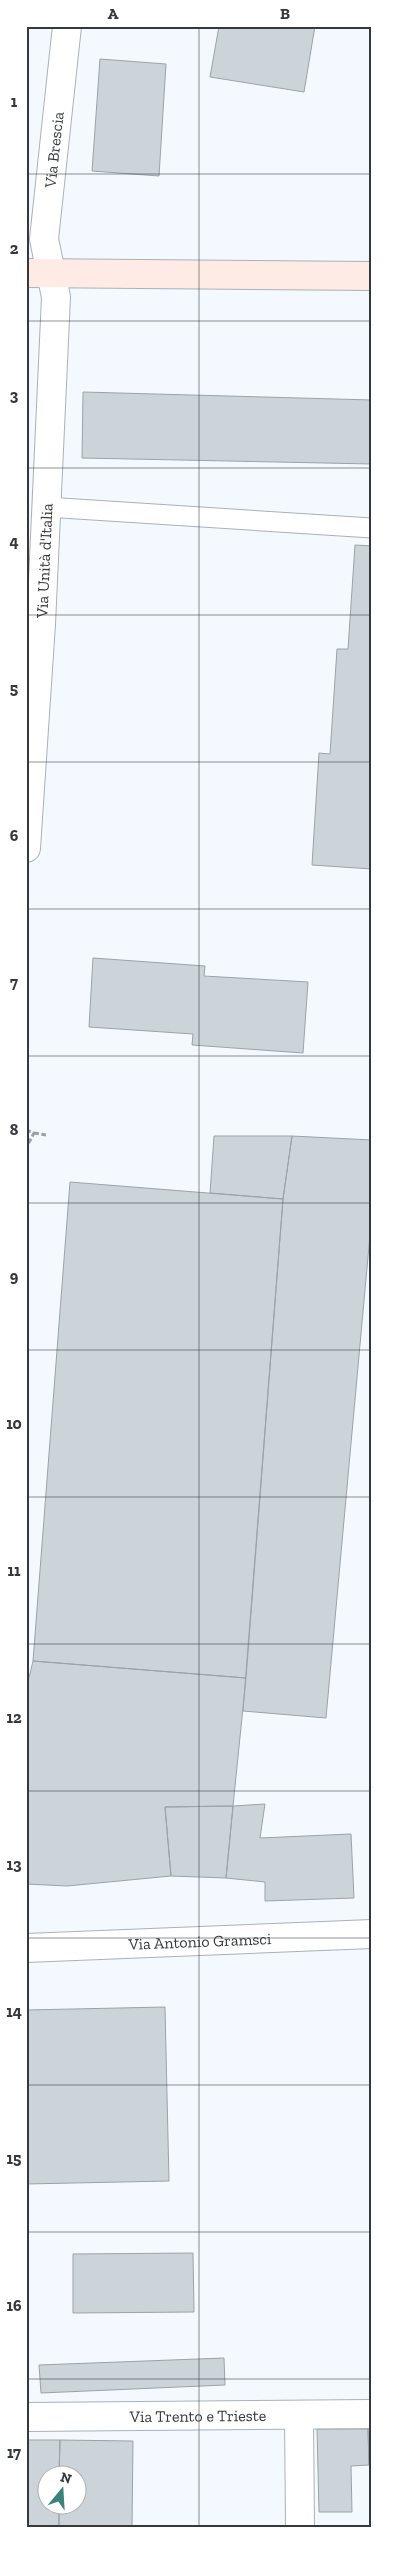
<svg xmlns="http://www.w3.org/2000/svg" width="398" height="2553" font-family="'Zilla Slab',serif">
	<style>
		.building { fill: #ccd4da; stroke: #9ba3a9 }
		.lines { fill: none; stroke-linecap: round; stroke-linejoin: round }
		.lane-casing { stroke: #a9b1b8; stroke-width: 21 }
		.street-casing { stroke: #a9b1b8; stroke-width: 30 }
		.secondary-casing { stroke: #a9b1b8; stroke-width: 30 }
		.path { stroke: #9ba0a4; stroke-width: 3; stroke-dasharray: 5 2.5; stroke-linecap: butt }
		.lane { stroke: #fff; stroke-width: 19 }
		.street { stroke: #fff; stroke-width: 28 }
		.secondary { stroke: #ffebe5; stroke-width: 28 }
		.grid { fill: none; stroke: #35393b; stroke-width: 1; stroke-opacity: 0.55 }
		.labels { text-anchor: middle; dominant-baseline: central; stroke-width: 4.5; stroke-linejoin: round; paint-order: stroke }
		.street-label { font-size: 16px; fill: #35393b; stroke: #fff }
		.neatline { fill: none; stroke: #35393b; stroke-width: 2 }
		.grid-label { font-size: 16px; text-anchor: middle; font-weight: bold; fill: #35393b }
	</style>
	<rect width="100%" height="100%" fill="#f3f9ff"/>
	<path class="building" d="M219,26H315L304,92L210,77Z
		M100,59L166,64L159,176L92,171Z
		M83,392L372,400V464L82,458Z
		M355,545L372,546V869L312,865L319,753L330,754L337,649H348Z
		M93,958L205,966L204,976L308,982L303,1053L192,1045L193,1034L89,1027Z
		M214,1136H292L283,1199L210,1193Z
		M292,1136L372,1140V1213L326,1718L243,1711L283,1199Z
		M70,1182L283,1199L246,1678L33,1661Z
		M33,1661L246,1678L233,1806L165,1807L171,1876L67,1886L26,1884V1690Z
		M265,1804L260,1838L351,1834L354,1898L265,1901V1882L226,1878L233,1806Z
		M233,1806L226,1878L171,1876L165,1807Z
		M165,2007L169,2181L26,2184V2010Z
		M193,2253L194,2312L73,2313V2254Z
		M224,2358L225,2385L41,2393L39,2365Z
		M317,2429H368L369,2465L351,2466L352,2512H319Z
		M368,2429H372V2465H369Z
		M26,2440H60L59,2476H48V2506H59V2527H26Z
		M60,2440L133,2441L132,2527H59V2506H78V2476H59Z"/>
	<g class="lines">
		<g class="lane-casing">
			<path id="lane" d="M46,507L372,528"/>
		</g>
		<g class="street-casing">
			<g id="street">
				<path id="s1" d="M26,848L41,624L56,297L44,239L67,26"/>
				<path id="s2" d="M26,1948L372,1934"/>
				<path d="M299,2415L300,2527"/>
				<path id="s3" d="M26,2417L372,2414"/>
			</g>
		</g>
		<g class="secondary-casing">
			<path id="secondary" d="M26,273L372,276"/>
		</g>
		<path class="path" d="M26,1130L34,1133L26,1148
			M34,1133L46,1135"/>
		<use href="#lane" class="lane"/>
		<use href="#street" class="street"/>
		<use href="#secondary" class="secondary"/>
	</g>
	<path class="grid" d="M199,26V2527M26,174H372M26,321H372M26,468H372M26,615H372M26,762H372M26,909H372M26,1056H372M26,1203H372M26,1350H372M26,1497H372M26,1644H372M26,1791H372M26,1938H372M26,2085H372M26,2232H372M26,2379H372"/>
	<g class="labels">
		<g class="street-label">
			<text stroke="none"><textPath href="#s1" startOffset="701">Via Brescia</textPath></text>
			<text stroke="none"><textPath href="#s1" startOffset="288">Via Unità d'Italia</textPath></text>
			<text stroke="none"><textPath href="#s2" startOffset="174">Via Antonio Gramsci</textPath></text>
			<text stroke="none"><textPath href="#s3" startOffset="172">Via Trento e Trieste</textPath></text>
		</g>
	</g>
	<rect width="398" height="2553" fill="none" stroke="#ffffff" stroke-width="55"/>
	<g transform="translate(62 2490) rotate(18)"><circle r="24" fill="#ffffff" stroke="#aeb0b1"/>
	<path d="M0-4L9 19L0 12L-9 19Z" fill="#3c8279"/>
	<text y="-8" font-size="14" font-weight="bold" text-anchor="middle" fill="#35393b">N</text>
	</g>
	<rect x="28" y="28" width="342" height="2498" class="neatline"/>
	<g class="grid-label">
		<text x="113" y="19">A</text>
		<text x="285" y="19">B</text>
		<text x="14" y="107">1</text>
		<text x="14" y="254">2</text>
		<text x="14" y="401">3</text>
		<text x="14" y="547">4</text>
		<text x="14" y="694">5</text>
		<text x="14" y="841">6</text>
		<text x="14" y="988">7</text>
		<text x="14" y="1135">8</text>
		<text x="14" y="1282">9</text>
		<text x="14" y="1429">10</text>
		<text x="14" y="1576">11</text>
		<text x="14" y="1723">12</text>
		<text x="14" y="1870">13</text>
		<text x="14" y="2017">14</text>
		<text x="14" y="2164">15</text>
		<text x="14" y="2311">16</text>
		<text x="14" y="2458">17</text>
	</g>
</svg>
